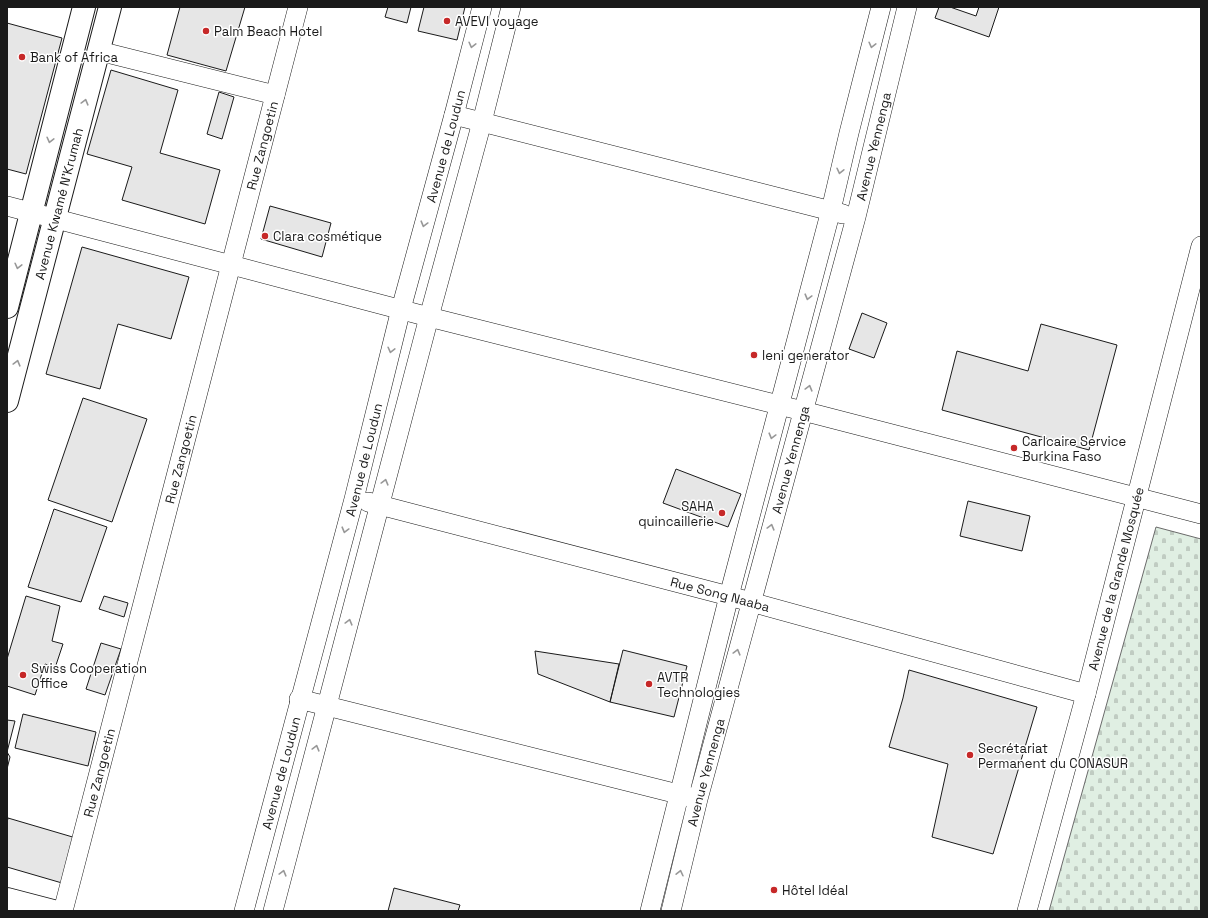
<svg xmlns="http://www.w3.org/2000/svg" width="1208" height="918" font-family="'Space Grotesk',sans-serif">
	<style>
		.cemetery { fill: url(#cemetery-stones); stroke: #6a6a6a }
		.building { fill: #e6e6e6; stroke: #1a1a1a }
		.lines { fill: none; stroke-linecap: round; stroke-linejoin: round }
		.minor-casing { stroke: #1a1a1a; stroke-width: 20 }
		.secondary-casing { stroke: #1a1a1a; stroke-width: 24 }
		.primary-casing { stroke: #1a1a1a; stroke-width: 24 }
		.minor { stroke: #fff; stroke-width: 19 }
		.secondary { stroke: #fff; stroke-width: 22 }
		.primary { stroke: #fff; stroke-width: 22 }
		.oneway { stroke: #989898 }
		.poi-dot { fill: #c62828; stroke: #fff; stroke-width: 1.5 }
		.labels { text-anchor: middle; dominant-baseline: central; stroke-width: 3; stroke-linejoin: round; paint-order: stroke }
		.poi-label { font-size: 13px; fill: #1a1a1a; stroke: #fff; text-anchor: start }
		.street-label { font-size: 13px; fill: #1a1a1a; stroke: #fff }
	</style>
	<defs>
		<pattern id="cemetery-stones" width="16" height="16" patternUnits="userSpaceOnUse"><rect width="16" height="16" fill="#e0efe3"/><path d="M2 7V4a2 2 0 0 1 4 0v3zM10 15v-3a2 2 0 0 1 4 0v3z" fill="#c0ccc2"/></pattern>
	</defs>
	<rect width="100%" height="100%" fill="#fff"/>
	<path class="cemetery" d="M1156,527L1201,539V911H1049Z"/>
	<path class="building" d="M180,7H245L226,71L167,55Z
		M388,7H411L407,23L385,17Z
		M424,7H465L457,40L418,31Z
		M939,7H950L976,16L979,7H999L989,37L935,18Z
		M7,23L62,38L26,174L7,169Z
		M111,70L178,90L160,153L220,170L205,224L122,200L132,167L87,154Z
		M219,92L234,97L222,139L207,134Z
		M270,206L331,223L322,257L261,239Z
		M82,247L189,277L171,339L118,324L100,389L46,374Z
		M862,313L887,323L874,358L849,349Z
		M1041,324L1117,345L1089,450L942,410L957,351L1028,371Z
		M83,398L147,419L112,522L48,500Z
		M676,469L741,494L728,527L663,503Z
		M968,501L1030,516L1022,551L960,536Z
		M54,509L107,527L81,602L28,587Z
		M26,596L60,606L52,641L63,644L55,668L45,664L35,695L7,686V659Z
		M104,596L128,603L124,617L99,609Z
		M101,643L121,649L105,695L86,689Z
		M623,650L687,666L674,717L610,702Z
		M535,651L619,664L610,702L538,674Z
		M909,670L1037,707L993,854L932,837L948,764L889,747L903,698Z
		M23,714L96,732L88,766L15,748Z
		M7,720L15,721L7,752L10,757L7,769Z
		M8,818L76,838L62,883L7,867V823Z
		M394,888L460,905L458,911H388Z"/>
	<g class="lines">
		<g class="minor-casing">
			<g id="minor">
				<path d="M99,51L275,95"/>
				<path d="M454,115L843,214"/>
				<path d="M7,206L429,317L803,411L1201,514"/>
				<path id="s1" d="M368,502L729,596L1086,694"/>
				<path d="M299,699L690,797"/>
				<path id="s2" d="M63,911L298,7"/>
				<path id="s3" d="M244,911L354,499L401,309L454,115L482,7"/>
				<path d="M273,911L429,317L482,122L511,7"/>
				<path d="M650,911L729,596L831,210L849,133L881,7"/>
				<path id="s4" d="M671,911L698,799L856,217L907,7"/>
				<path id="s5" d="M1027,911L1086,694L1201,246"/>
			</g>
		</g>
		<g class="secondary-casing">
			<path id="secondary" d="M7,899L53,911"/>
		</g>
		<g class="primary-casing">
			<g id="primary">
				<path d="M7,307L84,7"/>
				<path id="s6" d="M7,401L110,7"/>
			</g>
		</g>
		<use href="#minor" class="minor"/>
		<use href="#secondary" class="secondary"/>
		<use href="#primary" class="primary"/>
	</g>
	<defs><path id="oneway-chevron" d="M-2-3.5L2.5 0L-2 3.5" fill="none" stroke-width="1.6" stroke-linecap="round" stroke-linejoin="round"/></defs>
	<g class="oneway">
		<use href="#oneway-chevron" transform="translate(472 45) rotate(104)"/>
		<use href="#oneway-chevron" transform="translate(872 45) rotate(104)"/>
		<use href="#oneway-chevron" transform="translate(85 102) rotate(-75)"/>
		<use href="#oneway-chevron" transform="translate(50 140) rotate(104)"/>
		<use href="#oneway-chevron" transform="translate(840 171) rotate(103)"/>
		<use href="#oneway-chevron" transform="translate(424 224) rotate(105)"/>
		<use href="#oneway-chevron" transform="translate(18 266) rotate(104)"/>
		<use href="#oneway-chevron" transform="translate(808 297) rotate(105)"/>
		<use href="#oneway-chevron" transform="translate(391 350) rotate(104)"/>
		<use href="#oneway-chevron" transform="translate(17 363) rotate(-75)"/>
		<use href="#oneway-chevron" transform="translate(809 388) rotate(-75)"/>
		<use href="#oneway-chevron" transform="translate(772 436) rotate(105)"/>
		<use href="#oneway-chevron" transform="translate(385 482) rotate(-75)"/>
		<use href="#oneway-chevron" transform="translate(771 527) rotate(-75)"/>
		<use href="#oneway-chevron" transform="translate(345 530) rotate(105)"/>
		<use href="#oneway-chevron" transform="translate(349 622) rotate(-75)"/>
		<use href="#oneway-chevron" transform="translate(737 652) rotate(-75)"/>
		<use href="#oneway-chevron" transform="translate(316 748) rotate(-75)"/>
		<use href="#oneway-chevron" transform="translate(283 873) rotate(-75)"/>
		<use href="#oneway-chevron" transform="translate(680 873) rotate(-77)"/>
	</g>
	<g class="poi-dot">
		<circle cx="447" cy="21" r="4"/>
		<circle cx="206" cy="31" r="4"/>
		<circle cx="22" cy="57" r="4"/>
		<circle cx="265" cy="236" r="4"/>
		<circle cx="754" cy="355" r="4"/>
		<circle cx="1014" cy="448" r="4"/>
		<circle cx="722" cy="513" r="4"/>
		<circle cx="23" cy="675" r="4"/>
		<circle cx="649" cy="684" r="4"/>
		<circle cx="970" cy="755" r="4"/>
		<circle cx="774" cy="890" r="4"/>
	</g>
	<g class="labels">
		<g class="poi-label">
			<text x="455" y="21">AVEVI voyage</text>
			<text x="214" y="31">Palm Beach Hotel</text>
			<text x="30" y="57">Bank of Africa</text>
			<text x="273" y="236">Clara cosmétique</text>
			<text x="762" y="355">leni generator</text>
			<text x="1022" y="441">Carlcaire Service<tspan x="1022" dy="15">Burkina Faso</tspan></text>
			<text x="714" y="506" text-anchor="end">SAHA<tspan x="714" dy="15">quincaillerie</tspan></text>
			<text x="31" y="668">Swiss Cooperation<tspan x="31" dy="15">Office</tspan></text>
			<text x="657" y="677">AVTR<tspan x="657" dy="15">Technologies</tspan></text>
			<text x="978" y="748">Secrétariat<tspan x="978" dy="15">Permanent du CONASUR</tspan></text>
			<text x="782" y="890">Hôtel Idéal</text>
		</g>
		<g class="street-label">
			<text stroke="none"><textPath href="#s2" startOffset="791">Rue Zangoetin</textPath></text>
			<text stroke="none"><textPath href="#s3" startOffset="791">Avenue de Loudun</textPath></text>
			<text stroke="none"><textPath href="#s4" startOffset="791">Avenue Yennenga</textPath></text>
			<text stroke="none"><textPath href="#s6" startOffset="204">Avenue Kwamé N'Krumah</textPath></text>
			<text stroke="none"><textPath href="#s2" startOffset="467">Rue Zangoetin</textPath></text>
			<text stroke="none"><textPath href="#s3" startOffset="467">Avenue de Loudun</textPath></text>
			<text stroke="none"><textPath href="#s4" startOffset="467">Avenue Yennenga</textPath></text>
			<text stroke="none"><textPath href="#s5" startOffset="344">Avenue de la Grande Mosquée</textPath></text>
			<text stroke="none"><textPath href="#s1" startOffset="364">Rue Song Naaba</textPath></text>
			<text stroke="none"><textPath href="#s3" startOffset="143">Avenue de Loudun</textPath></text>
			<text stroke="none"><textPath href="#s4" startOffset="143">Avenue Yennenga</textPath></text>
			<text stroke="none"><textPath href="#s2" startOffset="143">Rue Zangoetin</textPath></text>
		</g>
	</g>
	<rect width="1208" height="918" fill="none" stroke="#1a1a1a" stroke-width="16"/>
</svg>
